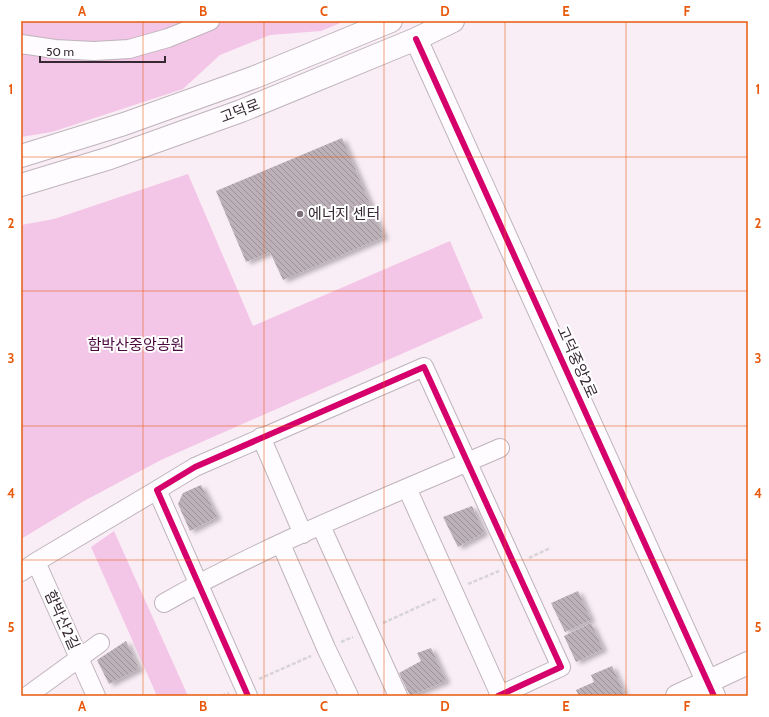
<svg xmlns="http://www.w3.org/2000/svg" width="769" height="717" font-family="Cabin,'Noto Sans KR',sans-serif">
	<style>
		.park { fill: #f3c6e7 }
		.building { fill: url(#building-back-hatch); filter: url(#shadow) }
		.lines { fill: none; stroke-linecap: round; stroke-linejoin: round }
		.minor-casing { stroke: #bfb4bb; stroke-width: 20 }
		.tertiary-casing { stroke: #bfb4bb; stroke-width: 24 }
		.path { stroke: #d7d4d6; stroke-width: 2.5; stroke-dasharray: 4 2; stroke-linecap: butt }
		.minor { stroke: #fefcfe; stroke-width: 18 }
		.tertiary { stroke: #fefcfe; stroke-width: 22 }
		.cycleway-casing { stroke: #fff; stroke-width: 8 }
		.cycleway { stroke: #d6006c; stroke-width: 6 }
		.grid { fill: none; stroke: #e8590c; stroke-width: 1; stroke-opacity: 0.55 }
		.poi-dot { fill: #7b6e77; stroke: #fff; stroke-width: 1.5 }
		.labels { text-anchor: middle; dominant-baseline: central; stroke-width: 4; stroke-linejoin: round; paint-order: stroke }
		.street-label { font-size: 15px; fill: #362932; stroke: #fff }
		.poi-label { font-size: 15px; fill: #362932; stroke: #fff; text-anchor: start }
		.park-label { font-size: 15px; fill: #4b073e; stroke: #fff }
		.neatline { fill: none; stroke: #e8590c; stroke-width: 1.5 }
		.grid-label { font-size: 13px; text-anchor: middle; font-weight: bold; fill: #e8590c }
	</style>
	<defs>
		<pattern id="building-back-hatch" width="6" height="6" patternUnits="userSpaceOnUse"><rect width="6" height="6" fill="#bcb1b8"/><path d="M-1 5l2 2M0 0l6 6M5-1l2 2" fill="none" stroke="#9a9096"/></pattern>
		<filter id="shadow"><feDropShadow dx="4.5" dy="2.5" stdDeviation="2" flood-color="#0004"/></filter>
	</defs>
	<rect width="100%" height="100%" fill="#faeef6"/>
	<path class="park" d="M21,21H345L321,31L270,35L220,55L183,89L52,132L21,137Z
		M188,174L253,326L450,241L483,318L161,460L84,501L21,539V225L54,219Z
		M114,531L188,696H157L91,547Z"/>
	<path class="building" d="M342,138L384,237L283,280L270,252L246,262L216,191Z
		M201,485L217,517L190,531L178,504L183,493Z
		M472,506L484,533L458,547L443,517Z
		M578,591L591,620L565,632L551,603Z
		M591,623L603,649L576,662L564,636Z
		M126,641L139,669L109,684L97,660Z
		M431,648L446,681L410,696L399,673L421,661L417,653Z
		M612,666L625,695L579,696L576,690L594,682L591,675Z"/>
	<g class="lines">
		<g class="minor-casing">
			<path id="minor" d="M21,44L55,49L94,51L129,49L168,38L210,21
				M261,437L303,534
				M407,488L500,695
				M321,526L398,696
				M281,544L326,648L349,696
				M36,562L157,490
				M21,572L36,562L96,696
				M164,603C271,542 388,497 500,448
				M27,696L100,643
				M248,696L157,490L195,467L424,367L561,667L498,696"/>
		</g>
		<g class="tertiary-casing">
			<path id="tertiary" d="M416,39L714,696
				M21,156L124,124L255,77L391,21
				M21,185L110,158L241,111L416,39L453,21
				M677,696L748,663"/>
		</g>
		<path class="path" d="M529,558L550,548
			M468,584L499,571
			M383,623L438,598
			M341,642L353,637
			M259,679L311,656
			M222,696L229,693"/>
		<use href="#minor" class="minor"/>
		<use href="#tertiary" class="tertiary"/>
		<g class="cycleway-casing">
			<path id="cycleway" d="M416,39L714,696
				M248,696L157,490L195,467L424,367L561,667L498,696"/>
		</g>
		<use href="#cycleway" class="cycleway"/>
	</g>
	<path class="grid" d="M143,21V696M264,21V696M384,21V696M505,21V696M626,21V696M21,157H748M21,291H748M21,426H748M21,560H748"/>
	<circle class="poi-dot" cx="300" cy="214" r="4"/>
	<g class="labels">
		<g class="street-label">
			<text transform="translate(240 111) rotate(-21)">고덕로</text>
			<text transform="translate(577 362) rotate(66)">고덕중앙2로</text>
			<text transform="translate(62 620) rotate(66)">함박산2길</text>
		</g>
		<g class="poi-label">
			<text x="308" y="214">에너지 센터</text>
		</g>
		<g class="park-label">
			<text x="136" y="345">함박산중앙공원</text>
		</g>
	</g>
	<rect width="769" height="717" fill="none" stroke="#ffffff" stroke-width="44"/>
	<path d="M40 56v6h125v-6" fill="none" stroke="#362932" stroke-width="2"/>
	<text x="46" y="56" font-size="12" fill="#362932" stroke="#ffffff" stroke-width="3" paint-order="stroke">50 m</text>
	<rect x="22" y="22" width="725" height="673" class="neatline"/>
	<g class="grid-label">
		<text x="82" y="16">A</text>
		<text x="203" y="16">B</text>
		<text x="324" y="16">C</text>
		<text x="445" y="16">D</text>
		<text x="566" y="16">E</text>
		<text x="687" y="16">F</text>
		<text x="11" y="94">1</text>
		<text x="758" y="94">1</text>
		<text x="11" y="228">2</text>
		<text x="758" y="228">2</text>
		<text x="11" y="363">3</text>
		<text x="758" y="363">3</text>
		<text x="11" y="498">4</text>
		<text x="758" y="498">4</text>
		<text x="11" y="632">5</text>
		<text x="758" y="632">5</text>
		<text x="82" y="711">A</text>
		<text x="203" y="711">B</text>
		<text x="324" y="711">C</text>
		<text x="445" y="711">D</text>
		<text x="566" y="711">E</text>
		<text x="687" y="711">F</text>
	</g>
</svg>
